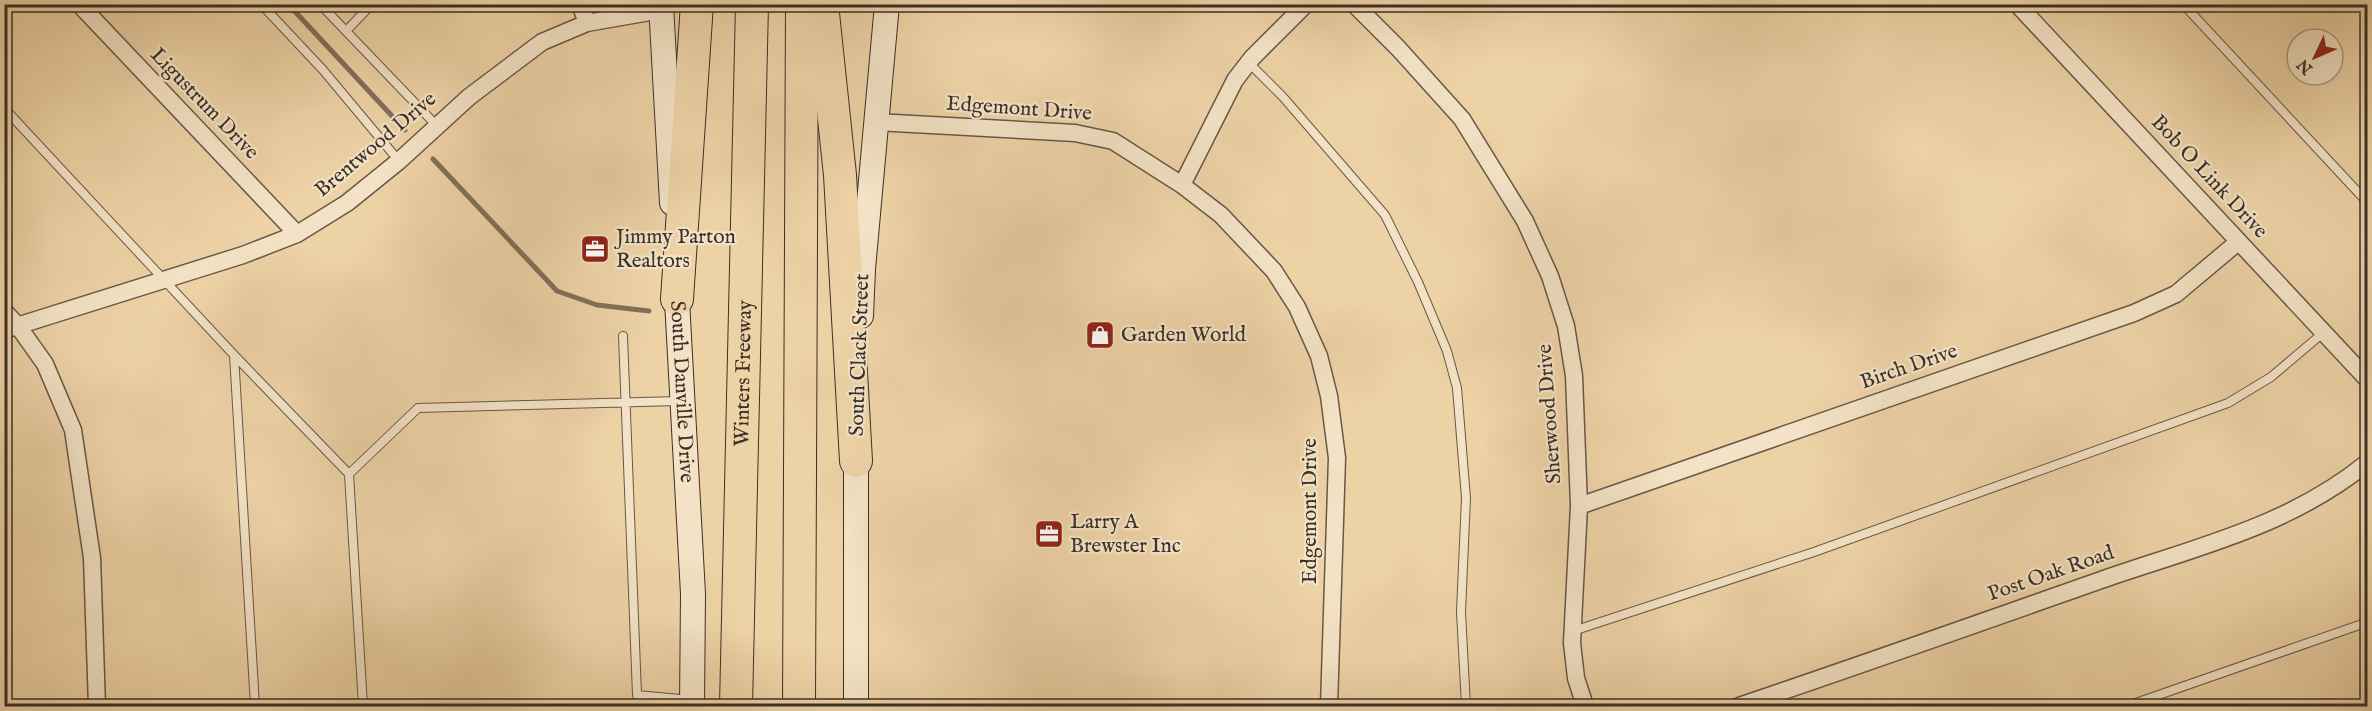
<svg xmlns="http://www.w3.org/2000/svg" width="2372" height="711" font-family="'IM FELL English',serif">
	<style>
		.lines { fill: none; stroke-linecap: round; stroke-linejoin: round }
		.stream { stroke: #81705a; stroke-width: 5 }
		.service-casing { stroke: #675848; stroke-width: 10 }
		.minor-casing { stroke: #675848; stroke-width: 19 }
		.secondary-casing { stroke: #3a3028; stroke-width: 26 }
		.motorway-casing { stroke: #3a3028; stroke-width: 34 }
		.service { stroke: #f3e2c5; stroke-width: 8 }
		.minor { stroke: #f3e2c5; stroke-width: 16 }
		.secondary { stroke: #f3e2c5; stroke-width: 24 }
		.motorway { stroke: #edd2a6; stroke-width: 32 }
		.labels { text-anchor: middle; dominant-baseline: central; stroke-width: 4.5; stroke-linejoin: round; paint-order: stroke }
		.street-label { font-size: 21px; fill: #3a3028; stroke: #f3e2c5 }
		.poi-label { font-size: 21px; fill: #3a3028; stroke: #f3e2c5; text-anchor: start }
	</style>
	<rect width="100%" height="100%" fill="#edd2a6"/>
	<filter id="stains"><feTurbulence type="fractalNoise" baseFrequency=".00333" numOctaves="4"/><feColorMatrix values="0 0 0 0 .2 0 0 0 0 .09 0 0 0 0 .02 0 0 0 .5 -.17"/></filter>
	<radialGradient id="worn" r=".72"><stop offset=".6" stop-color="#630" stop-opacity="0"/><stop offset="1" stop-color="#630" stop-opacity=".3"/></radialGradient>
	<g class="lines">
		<path class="stream" d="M288,4L405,130
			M433,159L557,291L597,305L649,311"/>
		<g class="service-casing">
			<path id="service" d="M261,4L323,70L399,161
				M320,4L437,126
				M2183,4L2368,203
				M346,31L372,4
				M1249,63L1283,97L1385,215L1418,282L1447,351L1457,388L1466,498L1461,612L1466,706
				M4,108L234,355L349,474L363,706
				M623,336L637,695L691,700
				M234,355L255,706
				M349,474L418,408L679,401
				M1573,631L1814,552L2228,403L2271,377L2323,333
				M2127,706L2368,622"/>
		</g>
		<g class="minor-casing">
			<path id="minor" d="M79,4L297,234
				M580,4L587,23
				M1354,4L1398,48L1462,119L1525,221L1550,276L1566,326L1574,376L1579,506L1572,643L1576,678L1585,706
				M2017,4L2368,380
				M876,122L1075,133L1113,141L1182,185L1221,215L1274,271L1297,307L1319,356L1329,396L1337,458L1329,706
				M1182,185L1235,80L1252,58L1306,4
				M4,311L18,326L45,364L73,430L92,558L97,706
				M4,330L243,255L297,234L347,203L399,161L469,97L542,42L587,23L661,10
				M1579,506L2134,313L2176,294L2238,242
				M1739,706C1861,665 1982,622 2104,579C2196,547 2290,526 2368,462"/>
		</g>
		<g class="secondary-casing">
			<g id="secondary">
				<path d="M661,4L672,203"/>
				<path id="s1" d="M676,282L693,594L692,706"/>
				<path d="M861,316L863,269L887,4"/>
				<path d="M856,706V444"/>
			</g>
		</g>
		<g class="motorway-casing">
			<g id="motorway">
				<path d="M822,4L840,175L856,461"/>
				<path d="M677,299L697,4"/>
				<path id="s2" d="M736,706L752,4"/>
				<path d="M799,706L802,4"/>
			</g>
		</g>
		<use href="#service" class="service"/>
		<use href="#minor" class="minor"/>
		<use href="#secondary" class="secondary"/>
		<use href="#motorway" class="motorway"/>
	</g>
	<defs>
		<g id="office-square" transform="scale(1.5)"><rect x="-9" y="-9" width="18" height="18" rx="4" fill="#8f2418" stroke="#f3e2c5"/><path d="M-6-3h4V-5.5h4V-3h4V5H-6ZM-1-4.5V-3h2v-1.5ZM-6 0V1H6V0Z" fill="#fff"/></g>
		<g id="shop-square" transform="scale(1.5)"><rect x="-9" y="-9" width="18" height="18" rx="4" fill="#8f2418" stroke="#f3e2c5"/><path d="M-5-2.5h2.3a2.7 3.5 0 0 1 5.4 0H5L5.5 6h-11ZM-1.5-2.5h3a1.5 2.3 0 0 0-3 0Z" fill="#fff"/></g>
	</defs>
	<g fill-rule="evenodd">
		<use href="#office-square" x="595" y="249"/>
		<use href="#shop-square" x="1100" y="335"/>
		<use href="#office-square" x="1049" y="534"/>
	</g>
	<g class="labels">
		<g class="street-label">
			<text transform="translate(204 104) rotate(46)">Ligustrum Drive</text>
			<text transform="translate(1019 109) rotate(4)">Edgemont Drive</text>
			<text transform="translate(376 145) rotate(-40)">Brentwood Drive</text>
			<text transform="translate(2209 177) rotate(47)">Bob O Link Drive</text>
			<text transform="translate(860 355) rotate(-88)">South Clack Street</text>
			<text transform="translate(1909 367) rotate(-19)">Birch Drive</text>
			<text stroke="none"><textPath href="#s2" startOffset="333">Winters Freeway</textPath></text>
			<text stroke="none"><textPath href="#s1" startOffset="110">South Danville Drive</textPath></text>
			<text transform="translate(1550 414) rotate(-94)">Sherwood Drive</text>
			<text transform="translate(1310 511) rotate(-90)">Edgemont Drive</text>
			<text transform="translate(2051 574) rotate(-19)">Post Oak Road</text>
		</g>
		<g class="poi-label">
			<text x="616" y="237">Jimmy Parton<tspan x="616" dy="24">Realtors</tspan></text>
			<text x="1121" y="335">Garden World</text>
			<text x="1070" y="522">Larry A<tspan x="1070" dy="24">Brewster Inc</tspan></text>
		</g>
	</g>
	<rect width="2372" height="711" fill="none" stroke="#edd2a6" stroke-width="24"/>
	<rect x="6" y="6" width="2360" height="699" fill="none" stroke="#3a3028" stroke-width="3"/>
	<rect x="12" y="12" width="2348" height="687" fill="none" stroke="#3a3028" stroke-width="1.5"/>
	<g transform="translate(2315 57) rotate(226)"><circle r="28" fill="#f3e2c5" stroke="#a99b86" stroke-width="1.5"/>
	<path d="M0-4.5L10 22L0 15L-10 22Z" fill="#8f2418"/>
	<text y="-9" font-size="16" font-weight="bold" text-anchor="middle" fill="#3a3028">N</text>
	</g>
	<rect width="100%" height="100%" filter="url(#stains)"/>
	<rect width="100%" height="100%" fill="url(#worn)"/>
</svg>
